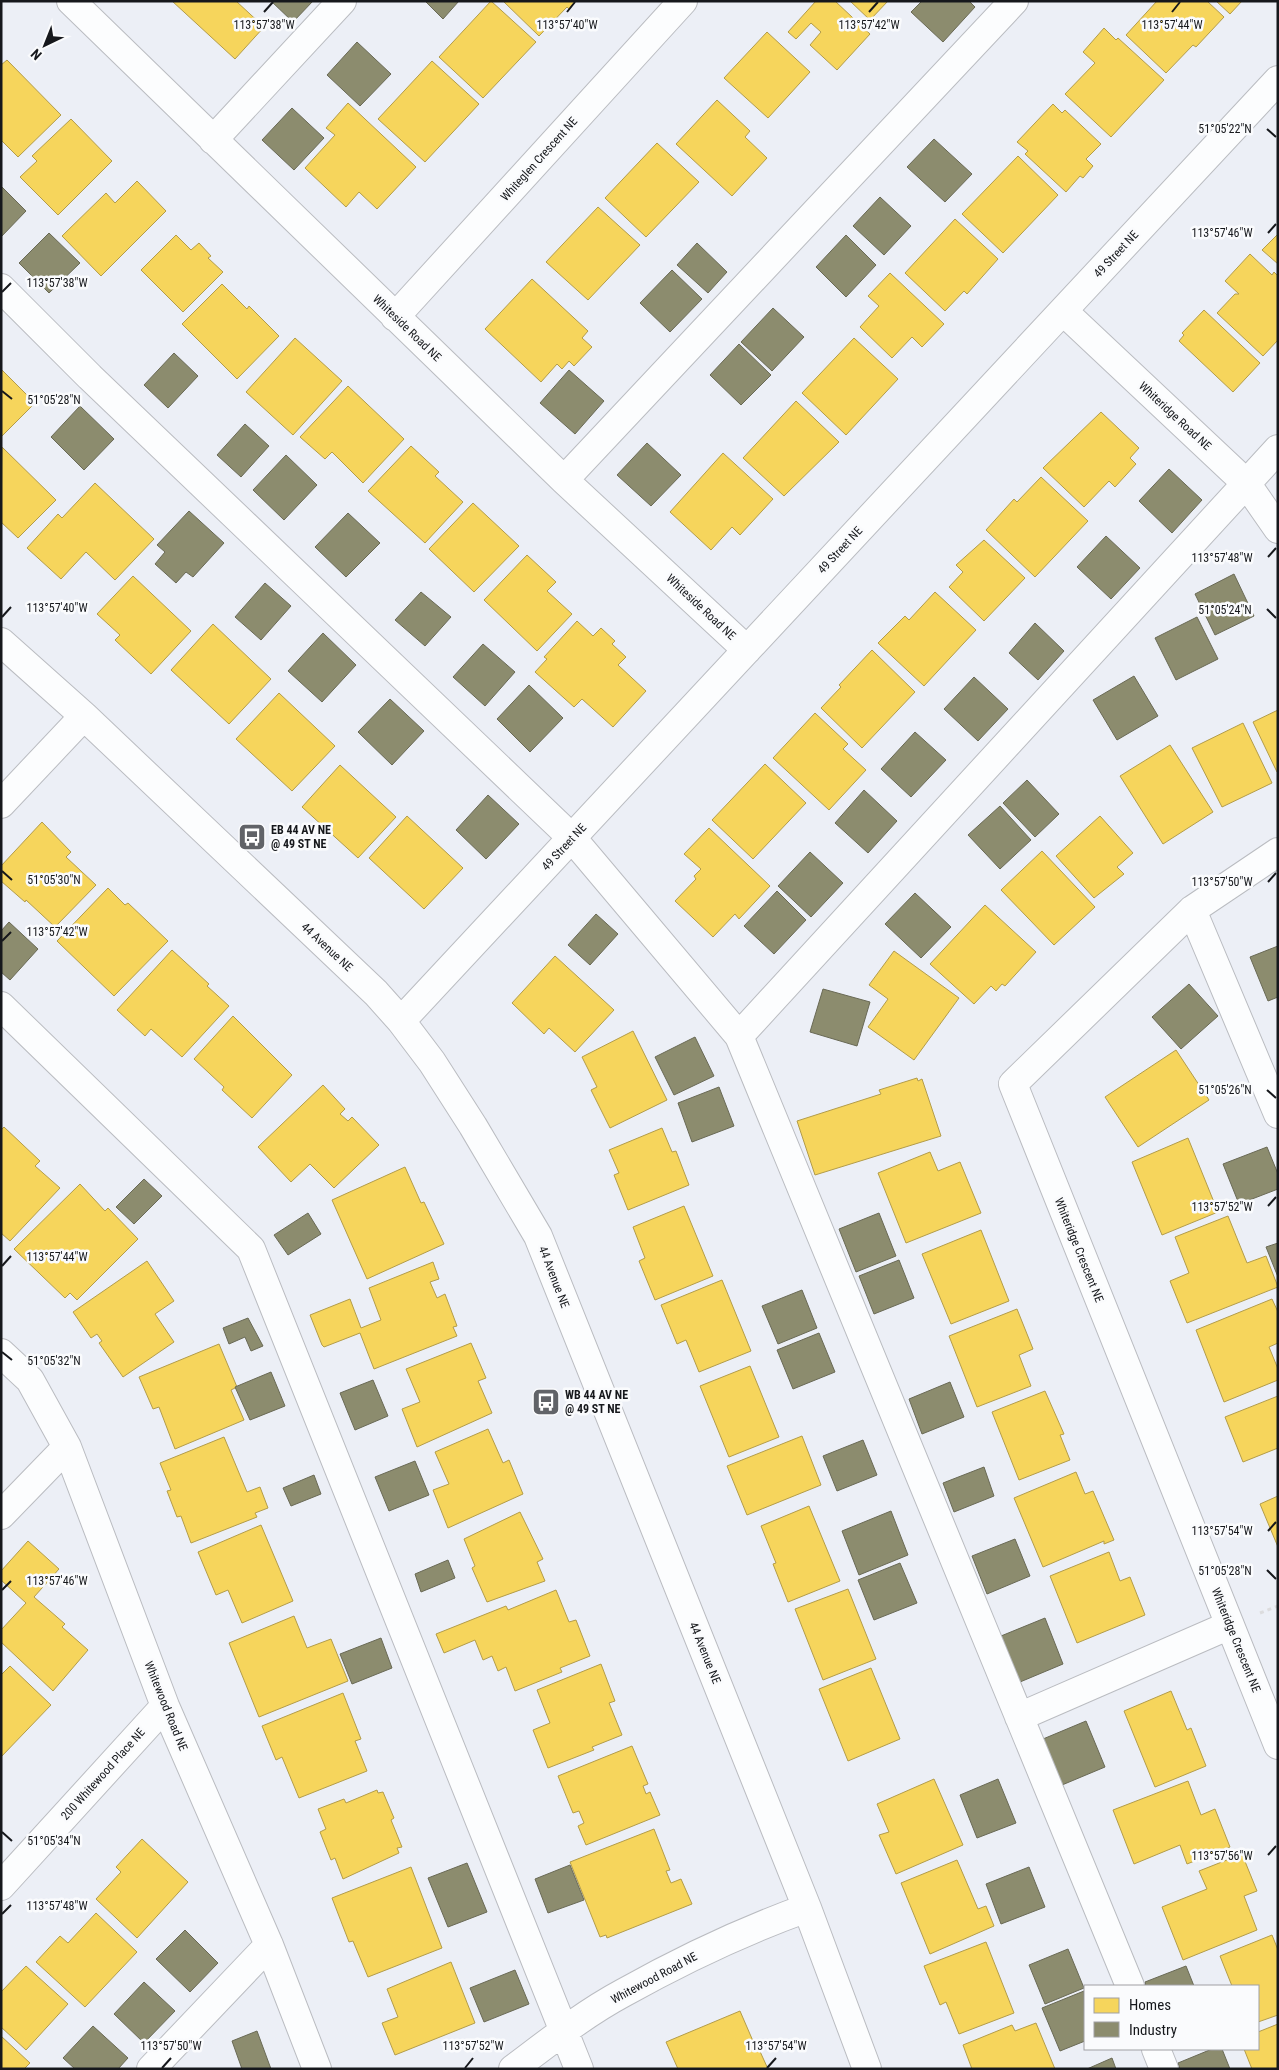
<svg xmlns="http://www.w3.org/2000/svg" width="1279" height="2070" font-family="'Roboto Condensed',sans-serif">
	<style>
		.homes { fill: #f6d55c; stroke: #b39c49 }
		.industry { fill: #8c8c6e; stroke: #696955 }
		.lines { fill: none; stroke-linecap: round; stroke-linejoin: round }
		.minor-casing { stroke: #babcc1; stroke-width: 30 }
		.path { stroke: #dcdcde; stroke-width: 3; stroke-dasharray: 4 4; stroke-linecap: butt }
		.minor { stroke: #fcfdfe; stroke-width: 28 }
		.ticks { fill: none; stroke: #16181c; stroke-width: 2 }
		.labels { text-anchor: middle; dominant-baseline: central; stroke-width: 5; stroke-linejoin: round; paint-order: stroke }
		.street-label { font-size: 12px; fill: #16181c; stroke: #fafbfd }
		.poi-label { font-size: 12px; font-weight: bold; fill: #16181c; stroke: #fafbfd; text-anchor: start }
		.ticks-label { font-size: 12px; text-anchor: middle; fill: #16181c; stroke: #fafbfd; stroke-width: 5; stroke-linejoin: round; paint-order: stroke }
	</style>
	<rect width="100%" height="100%" fill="#eceff6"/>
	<path class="homes" d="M172,1H236L264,27L235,59Z
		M491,1L536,42L483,98L439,57Z
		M503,1H576L569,9L567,7L539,36Z
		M816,1H835L870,34L837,70L810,45L821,32L811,23L796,39L788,32Z
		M850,1H888L870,20Z
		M1157,1H1207L1224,17L1196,47L1193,45L1166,73L1126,35Z
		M1216,1H1242L1230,14Z
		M1104,28L1116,40L1118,38L1164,80L1111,137L1065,94L1095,63L1083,52Z
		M767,32L810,72L768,118L724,78Z
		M7,60L61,115L18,157L1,140V65Z
		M432,61L479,104L425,162L378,119Z
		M717,100L750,131L745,137L767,158L732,196L676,144Z
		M348,103L416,167L377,209L359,192L346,207L305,168L335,135L326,128Z
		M1053,104L1062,113L1065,110L1101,144L1086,159L1093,166L1083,178L1080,176L1066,192L1025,154L1028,151L1017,142Z
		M71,119L112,161L58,215L20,177L37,161L32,156Z
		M657,143L699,182L646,237L605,198Z
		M1018,156L1058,195L1003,253L962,214Z
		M137,181L166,211L101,276L62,236L106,193L115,203Z
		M598,207L640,245L588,300L546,262Z
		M955,219L998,259L967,294L964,291L945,311L905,273Z
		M1278,234V264L1262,250Z
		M176,235L191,250L199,243L211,256L208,258L223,272L183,312L141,270Z
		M1250,254L1272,275L1274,272L1278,276V340L1263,356L1217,313L1235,294H1239L1225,281Z
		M890,273L944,324L922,347L912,337L892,358L860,327L879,306L868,296Z
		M532,279L588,331L582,338L592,347L574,366L569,361L562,369L557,364L541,382L485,329Z
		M222,284L247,309L249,306L279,336L237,379L182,324Z
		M1204,310L1260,363L1233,392L1179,341L1184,335L1182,333Z
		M295,338L342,381L293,435L246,392Z
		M854,338L898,379L846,435L802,393Z
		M1,369L35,403L1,437Z
		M348,386L404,439L363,483L332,452L325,459L300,437Z
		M796,401L839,442L784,496L743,458Z
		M1101,412L1139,448L1130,458L1136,464L1115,487L1109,481L1084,507L1043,468Z
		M411,446L439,472L435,476L463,502L425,543L368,491Z
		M2,447L56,500L18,538L1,522Z
		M723,453L773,499L740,535L732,527L711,550L670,512Z
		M1041,477L1088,521L1035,577L986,530L1014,499L1017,502Z
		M95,483L154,539L115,580L86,552L61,579L27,548L58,514L62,518Z
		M473,503L519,546L474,592L429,549Z
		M984,540L1025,578L984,621L949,587L963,572L956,565Z
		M527,555L556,582L547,591L572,614L537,651L484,600Z
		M133,576L191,631L151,674L115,640L120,635L97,614Z
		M935,592L976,630L924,686L878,643L905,616L909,620Z
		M577,621L593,636L601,628L615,641L612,644L626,657L618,665L646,691L613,727L582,699L574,707L535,672L547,659L544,657Z
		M213,624L271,679L229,724L171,670Z
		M872,650L915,692L862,748L821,708L841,687L839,685Z
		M279,693L335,746L292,791L236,739Z
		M1278,710V772H1277L1253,722Z
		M815,713L848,744L843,749L866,770L829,810L773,758Z
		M1243,723L1272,783L1222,807L1192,748Z
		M1170,745L1213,812L1163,844L1120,776Z
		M765,764L806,803L753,859L712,820Z
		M340,765L396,817L358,858L302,807Z
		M407,816L463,868L424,909L369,858Z
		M1100,816L1133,853L1117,867L1124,874L1094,898L1056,856Z
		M42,822L71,852L66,857L96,885L55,927L26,900L25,902L1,881V866Z
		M709,828L770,886L739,919L735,914L713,937L675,901L696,879L694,876L701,869L684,854Z
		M1042,851L1095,907L1054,945L1001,890Z
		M108,888L125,905L128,903L168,941L114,996L57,941Z
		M985,905L1036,952L1005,986L1002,984L996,991L991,986L974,1004L930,964Z
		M172,950L209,984L207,986L229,1006L182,1057L151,1029L145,1036L117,1010Z
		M894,951L959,998L914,1060L868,1027L888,999L869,985Z
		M555,956L614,1010L575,1052L549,1028L544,1034L512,1003Z
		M233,1016L292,1075L252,1118L222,1090L224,1087L194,1059Z
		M633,1031L667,1100L610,1128L591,1090L597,1087L582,1057Z
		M1176,1050L1209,1100L1138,1147L1105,1097Z
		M917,1078L918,1081L922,1079L941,1136L815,1175L797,1121L881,1094L879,1090Z
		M323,1085L345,1109L340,1114L348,1121L352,1117L379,1145L334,1188L310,1164L291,1182L258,1147Z
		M4,1127L40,1161L35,1166L60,1188L10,1241L1,1233V1130Z
		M662,1128L672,1152L676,1151L689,1185L628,1210L614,1175L619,1173L609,1150Z
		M1188,1138L1218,1212L1162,1235L1132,1162Z
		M930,1152L938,1171L960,1162L981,1213L906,1243L878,1173Z
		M405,1167L421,1203L424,1202L444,1244L367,1279L332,1200Z
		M80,1184L105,1211L108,1208L138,1239L77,1300L70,1293L65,1298L14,1249Z
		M684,1206L713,1276L655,1300L639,1261L645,1258L633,1227Z
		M1228,1216L1247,1263L1266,1256L1278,1287L1187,1323L1170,1281L1189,1273L1175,1237Z
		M981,1230L1009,1301L951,1324L922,1254Z
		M147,1261L174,1301L155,1314L174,1342L123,1377L99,1343L102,1341L97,1334L91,1338L73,1312Z
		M433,1262L439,1279L430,1282L437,1298L445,1294L457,1326L453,1327L457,1336L374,1369L360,1333L324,1347L322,1345L310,1315L350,1299L361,1328L381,1320L369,1288Z
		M722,1280L751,1351L699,1372L686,1340L677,1344L661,1305Z
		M1272,1299L1278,1312V1343L1269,1347L1278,1369V1380L1224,1402L1196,1330Z
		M1017,1309L1033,1349L1019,1355L1031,1386L977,1407L949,1336Z
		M471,1343L486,1378L478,1381L492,1413L417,1447L402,1409L420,1402L406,1369Z
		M219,1344L237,1387L231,1390L244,1420L175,1449L159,1407L153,1409L139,1377Z
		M750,1366L779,1437L729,1457L700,1386Z
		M1045,1391L1064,1434L1060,1435L1070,1460L1019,1480L992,1412Z
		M1278,1396V1448L1243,1462L1225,1417Z
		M488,1429L503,1463L509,1460L523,1494L448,1528L433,1490L449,1484L435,1452Z
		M802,1436L821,1485L747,1515L727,1466Z
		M224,1437L247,1492L260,1487L268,1508L255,1513L257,1517L191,1543L181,1516L177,1517L167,1491L171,1490L160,1463Z
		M1076,1472L1085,1494L1093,1491L1114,1540L1104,1544V1541L1043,1567L1014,1498Z
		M1278,1496V1547L1260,1504Z
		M809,1506L840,1581L788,1602L773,1564L776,1563L761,1526Z
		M520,1512L543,1559L537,1562L545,1581L487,1602L472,1568L475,1566L464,1539Z
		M261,1525L293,1601L242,1623L228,1590L216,1595L198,1552Z
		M28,1541L59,1569L34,1597L65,1624L62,1627L88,1650L53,1691L1,1642V1630L26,1603L1,1580V1571Z
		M1109,1552L1120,1581L1130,1577L1145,1615L1077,1643L1050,1576Z
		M848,1589L876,1659L823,1680L795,1609Z
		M556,1590L569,1622L576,1620L590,1656L560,1668L562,1672L515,1691L506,1667L498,1671L492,1656L483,1660L475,1640L444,1653L436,1634L506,1606L508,1610Z
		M294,1616L307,1648L331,1639L348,1681L259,1717L229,1643Z
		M601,1664L615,1701L609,1703L622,1735L592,1747L594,1750L548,1768L533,1730L550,1723L537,1690Z
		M10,1666L51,1705L1,1757V1675Z
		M871,1668L900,1739L848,1761L819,1689Z
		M1171,1691L1187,1730L1191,1728L1206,1766L1155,1787L1124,1711Z
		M343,1693L361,1739L355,1741L367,1771L299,1798L282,1757L276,1760L262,1726Z
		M632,1746L648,1784L643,1786L646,1794L650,1792L660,1815L586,1845L578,1826L584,1823L579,1811L573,1813L558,1776Z
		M934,1779L963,1845L896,1874L879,1835L889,1832L877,1804Z
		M1188,1781L1201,1815L1215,1809L1230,1847L1187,1864L1180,1845L1134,1864L1113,1810Z
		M377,1790L378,1793L383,1792L394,1818L391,1820L402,1847L397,1848L399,1853L343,1879L335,1858L331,1860L320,1832L326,1829L318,1809L344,1799L346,1803Z
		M654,1829L670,1870L666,1871L671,1883L681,1879L692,1904L607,1938L606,1935L600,1937L570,1862Z
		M142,1839L188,1882L137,1938L96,1899L121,1872L116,1867Z
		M1242,1854L1257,1891L1244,1896L1257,1930L1183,1960L1162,1907L1207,1889L1199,1871Z
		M957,1860L978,1909L986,1906L994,1926L930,1954L901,1883Z
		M411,1867L442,1948L368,1977L353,1941L349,1942L332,1898Z
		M96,1913L137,1952L85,2007L36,1962L60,1936L68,1943Z
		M1272,1935L1278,1950V2015L1258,2022V1986H1232L1220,1956Z
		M986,1942L1014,2013L959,2034L946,2002L940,2005L924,1966Z
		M451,1962L475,2023L395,2055L382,2023L398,2017L387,1989Z
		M26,1966L68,2004L26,2050L1,2027V1992Z
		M740,2011L756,2048L758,2047L768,2069H678L666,2042Z
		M1036,2023L1055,2069H972L963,2045L1012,2025L1015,2031Z
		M1278,2024V2069H1252L1244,2049H1258V2032Z
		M1,2036L30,2063L24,2069H1Z"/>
	<path class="industry" d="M271,1H313L293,22Z
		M425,1H459L443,19Z
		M922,1H969L975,7L943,42L911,12Z
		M357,42L391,74L360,106L327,75Z
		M292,108L324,138L294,170L262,140Z
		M934,139L972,174L945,202L907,167Z
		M1,186L26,211L1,237Z
		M880,197L911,226L884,255L853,226Z
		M49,233L80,263L49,293L19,263Z
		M846,235L876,265L846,297L816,267Z
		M697,243L727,272L708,293L677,265Z
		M672,270L702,299L670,332L640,303Z
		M773,308L804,337L772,371L741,342Z
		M739,344L771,375L741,405L710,375Z
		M174,353L198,376L168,408L144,385Z
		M569,370L604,401L575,434L540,403Z
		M80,406L114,439L84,470L51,437Z
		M245,424L269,446L241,477L217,455Z
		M647,443L681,475L651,506L617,475Z
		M286,455L317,485L284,520L253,490Z
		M1169,469L1202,500L1172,533L1139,501Z
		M189,511L224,543L193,577L186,572L176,583L155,564L165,552L157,545Z
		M348,513L380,543L346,577L315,547Z
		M1106,536L1140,568L1111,599L1077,567Z
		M1234,574L1254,616L1215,635L1195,594Z
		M265,583L291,606L261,640L235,617Z
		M421,592L451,617L425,646L395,620Z
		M1197,617L1218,659L1176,680L1155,638Z
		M1035,623L1064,651L1038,680L1009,653Z
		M323,633L356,665L322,702L288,671Z
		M483,644L515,672L485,706L453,677Z
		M1134,676L1158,716L1117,740L1093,700Z
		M974,677L1008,709L978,741L944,709Z
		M529,685L563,718L530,752L497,719Z
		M390,699L424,731L392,765L358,732Z
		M915,732L946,760L911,797L881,769Z
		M1027,780L1059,814L1035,837L1003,803Z
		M864,790L897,821L868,853L835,823Z
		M488,795L519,824L486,859L456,830Z
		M1000,806L1031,840L1000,869L968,835Z
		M810,852L843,883L811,917L778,886Z
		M777,891L806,920L774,954L744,926Z
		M915,893L951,927L921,958L885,924Z
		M596,914L618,934L590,965L568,945Z
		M9,922L38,949L10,980L1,972V931Z
		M1278,946V997L1268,1001L1250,957Z
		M1189,984L1218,1016L1181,1049L1152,1017Z
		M823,989L870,1002L857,1046L810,1032Z
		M695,1037L714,1076L674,1095L655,1057Z
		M719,1087L734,1126L692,1142L678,1103Z
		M1267,1147L1278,1174V1189L1239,1204L1223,1164Z
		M144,1179L162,1196L134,1224L116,1207Z
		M308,1213L321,1234L288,1255L274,1235Z
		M879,1213L896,1256L856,1272L839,1229Z
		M1278,1243V1277L1266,1247Z
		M899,1260L914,1298L874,1314L859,1276Z
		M802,1290L817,1328L778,1344L762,1306Z
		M248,1318L263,1346L251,1351L245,1337L229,1344L223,1328Z
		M819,1333L835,1372L793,1389L777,1350Z
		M271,1372L285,1406L250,1420L235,1387Z
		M373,1380L388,1416L355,1430L340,1393Z
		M950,1382L964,1417L922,1434L909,1399Z
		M863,1440L877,1475L837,1491L823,1456Z
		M415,1461L429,1495L389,1511L375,1477Z
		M984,1467L994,1496L954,1512L943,1483Z
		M314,1475L321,1494L291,1506L283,1488Z
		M891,1511L908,1555L859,1575L842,1531Z
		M1015,1539L1030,1576L987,1594L972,1556Z
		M448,1560L455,1578L421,1592L415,1574Z
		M900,1563L917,1603L874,1620L858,1580Z
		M1045,1618L1063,1664L1020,1682L1001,1636Z
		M381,1638L392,1668L352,1684L340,1654Z
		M1086,1721L1105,1767L1062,1785L1043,1739Z
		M998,1779L1016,1823L977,1838L960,1795Z
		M467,1863L487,1912L448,1927L428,1878Z
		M570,1865L584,1900L548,1913L535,1879Z
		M1029,1867L1045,1907L1001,1924L986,1884Z
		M185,1930L218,1963L190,1992L156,1959Z
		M1068,1949L1084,1988L1045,2004L1029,1965Z
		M1186,1966L1194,1986H1146L1145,1982Z
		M515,1970L529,2004L484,2022L470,1988Z
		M144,1982L175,2011L144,2043L114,2014Z
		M1084,1991L1085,2041L1060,2051L1042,2008Z
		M93,2026L128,2058L118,2069H75L63,2058Z
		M257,2031L271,2069H242L232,2041Z
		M1212,2049H1222L1230,2069H1180L1178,2063Z
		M1112,2058L1116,2069H1087Z"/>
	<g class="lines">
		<g class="minor-casing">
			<path id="minor" d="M71,1L564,480L747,650
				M213,140L342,1
				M1,288L90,377L572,838L739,1036
				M1063,311L1246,483L1278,529
				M395,317L683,1
				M564,480L1014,1
				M1,642L84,716L376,993L401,1021L432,1062L473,1126L538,1236L807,1908L867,2069
				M1,804L84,716
				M1278,852L1192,910L1013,1084L1278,1745
				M1192,910L1278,1114
				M1,1006L251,1249L579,2069
				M401,1021L1278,80
				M1,1353L30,1380L67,1447L165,1706L269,1945L317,2069
				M1,1515L67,1447
				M1019,1717L1230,1625
				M1,1886L165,1706
				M1130,1986L739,1036L1278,449
				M1156,2049L1164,2069
				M151,2069L269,1945
				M513,2069C549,2042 584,2014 623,1993C682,1960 743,1931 807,1908"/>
		</g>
		<path class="path" d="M1260,1613L1278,1606"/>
		<use href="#minor" class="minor"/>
	</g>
	<path class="ticks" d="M264,12L273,2M567,12L575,2M869,12L878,2M1172,12L1180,2M1267,129L1276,137M1268,233L1276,224M2,292L11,283M2,391L12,399M1268,557L1276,548M1267,609L1276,618M2,617L11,607M2,871L12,880M1268,882L1276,873M2,941L11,932M1267,1090L1276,1098M1268,1206L1276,1197M2,1266L11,1256M2,1352L12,1360M1268,1531L1276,1522M1267,1570L1276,1579M2,1590L11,1581M2,1832L12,1841M1268,1855L1276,1846M2,1914L11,1905M162,2068L171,2058M465,2068L473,2058M767,2068L776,2058"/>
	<defs>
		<g id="bus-square" transform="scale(1.4375)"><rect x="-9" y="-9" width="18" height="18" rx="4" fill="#616368" stroke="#fafbfd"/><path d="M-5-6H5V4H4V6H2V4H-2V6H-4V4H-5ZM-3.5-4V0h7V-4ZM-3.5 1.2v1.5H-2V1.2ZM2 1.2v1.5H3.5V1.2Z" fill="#fff"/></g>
	</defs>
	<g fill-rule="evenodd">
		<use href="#bus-square" x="252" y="837"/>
		<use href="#bus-square" x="546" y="1402"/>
	</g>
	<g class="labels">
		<g class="street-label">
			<text transform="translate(539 159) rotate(-48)">Whiteglen Crescent NE</text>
			<text transform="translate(1116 254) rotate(-47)">49 Street NE</text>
			<text transform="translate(407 328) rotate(44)">Whiteside Road NE</text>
			<text transform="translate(1175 416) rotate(43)">Whiteridge Road NE</text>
			<text transform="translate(840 550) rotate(-47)">49 Street NE</text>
			<text transform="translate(701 607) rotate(43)">Whiteside Road NE</text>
			<text transform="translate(564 847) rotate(-47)">49 Street NE</text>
			<text transform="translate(327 947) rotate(43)">44 Avenue NE</text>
			<text transform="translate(1079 1250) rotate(68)">Whiteridge Crescent NE</text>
			<text transform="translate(554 1277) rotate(69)">44 Avenue NE</text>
			<text transform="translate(1236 1640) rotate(68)">Whiteridge Crescent NE</text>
			<text transform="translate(705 1653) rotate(68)">44 Avenue NE</text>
			<text transform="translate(166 1706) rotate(68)">Whitewood Road NE</text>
			<text transform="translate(103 1774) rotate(-48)">200 Whitewood Place NE</text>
			<text transform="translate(654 1978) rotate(-28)">Whitewood Road NE</text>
		</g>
		<g class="poi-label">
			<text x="271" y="830">EB 44 AV NE<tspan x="271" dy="14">@ 49 ST NE</tspan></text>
			<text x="565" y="1395">WB 44 AV NE<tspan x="565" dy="14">@ 49 ST NE</tspan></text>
		</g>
	</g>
	<g class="ticks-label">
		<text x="264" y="29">113°57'38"W</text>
		<text x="567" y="29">113°57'40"W</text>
		<text x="869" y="29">113°57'42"W</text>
		<text x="1172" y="29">113°57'44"W</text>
		<text x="1225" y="133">51°05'22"N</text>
		<text x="1222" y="237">113°57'46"W</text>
		<text x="57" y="287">113°57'38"W</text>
		<text x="54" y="404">51°05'28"N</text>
		<text x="1222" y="562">113°57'48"W</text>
		<text x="57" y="612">113°57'40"W</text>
		<text x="1225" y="614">51°05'24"N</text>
		<text x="54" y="884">51°05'30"N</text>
		<text x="1222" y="886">113°57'50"W</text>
		<text x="57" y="936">113°57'42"W</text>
		<text x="1225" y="1094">51°05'26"N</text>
		<text x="1222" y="1211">113°57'52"W</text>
		<text x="57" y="1261">113°57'44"W</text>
		<text x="54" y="1365">51°05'32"N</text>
		<text x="1222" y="1535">113°57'54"W</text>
		<text x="1225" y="1575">51°05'28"N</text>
		<text x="57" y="1585">113°57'46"W</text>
		<text x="54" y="1845">51°05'34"N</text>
		<text x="1222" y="1860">113°57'56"W</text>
		<text x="57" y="1910">113°57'48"W</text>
		<text x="171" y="2050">113°57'50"W</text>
		<text x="473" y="2050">113°57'52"W</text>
		<text x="776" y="2050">113°57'54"W</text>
	</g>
	<rect width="1279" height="2070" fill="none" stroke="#16181c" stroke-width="5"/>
	<rect x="1084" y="1985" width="175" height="65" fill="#fafbfd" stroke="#9fa0a3"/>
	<rect x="1094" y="1998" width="25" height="15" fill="#f6d55c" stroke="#9fa0a3"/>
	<text x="1129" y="2010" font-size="15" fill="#16181c">Homes</text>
	<rect x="1094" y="2022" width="25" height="15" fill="#8c8c6e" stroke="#9fa0a3"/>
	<text x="1129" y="2035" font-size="15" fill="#16181c">Industry</text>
	<g transform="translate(45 45) rotate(223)" stroke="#fafbfd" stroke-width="4" paint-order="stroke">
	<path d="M0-4L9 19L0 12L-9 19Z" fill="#16181c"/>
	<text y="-8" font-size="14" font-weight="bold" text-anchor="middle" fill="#16181c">N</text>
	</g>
</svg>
